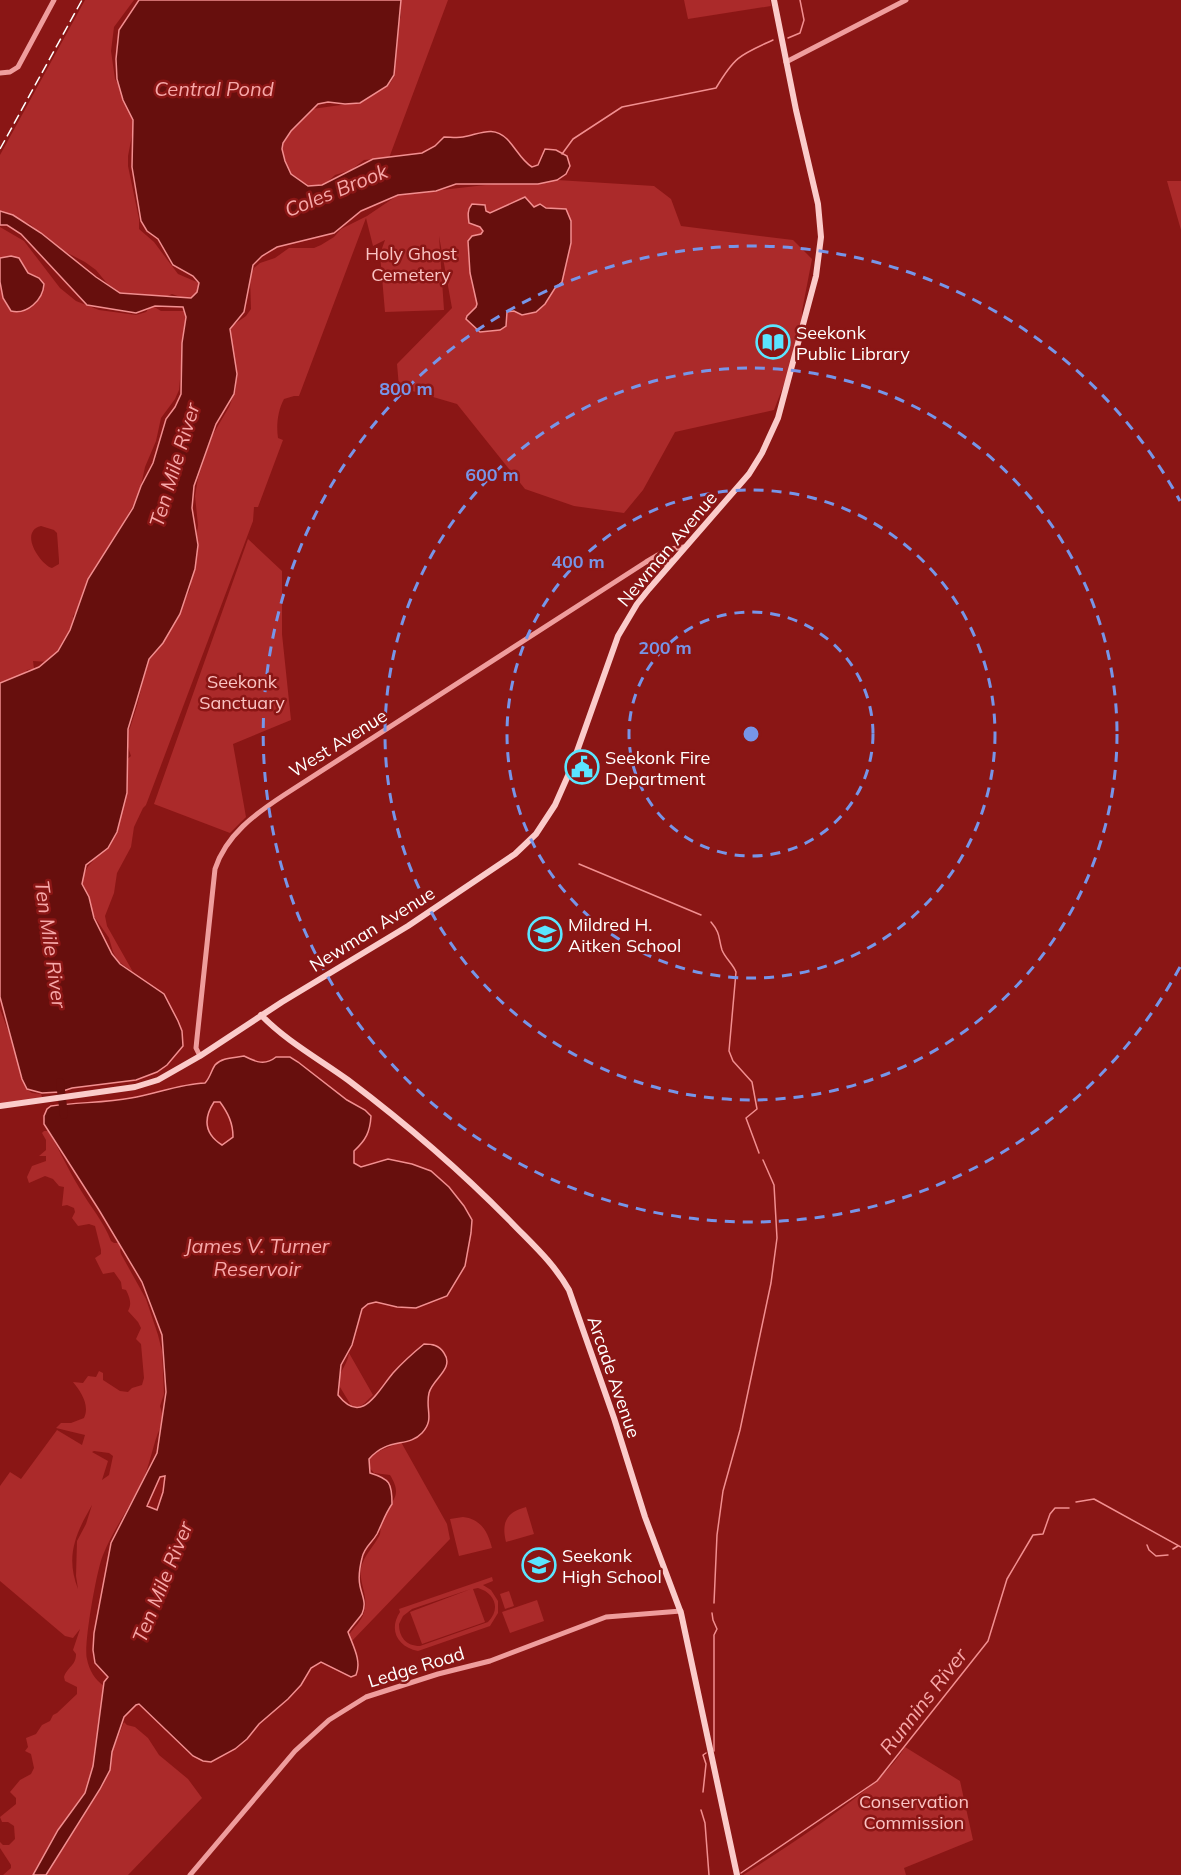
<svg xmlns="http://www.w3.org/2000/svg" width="1181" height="1875" font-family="Mulish,sans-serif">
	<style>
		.green { fill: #ab2a2a; fill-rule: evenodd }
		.water { fill: #670f0d; stroke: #f28f90; stroke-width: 1.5; fill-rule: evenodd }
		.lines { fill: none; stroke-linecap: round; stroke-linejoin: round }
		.stream { stroke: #f28f90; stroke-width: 1.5 }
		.river { stroke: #670f0d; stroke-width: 8 }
		.tertiary { stroke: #ef9d9d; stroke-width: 5 }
		.secondary { stroke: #fbcbca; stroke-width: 6 }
		.rail { stroke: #fff; stroke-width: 1.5; stroke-dasharray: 10 4.5; stroke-linecap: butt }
		.ring { fill: none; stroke: #7795e8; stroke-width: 3; stroke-dasharray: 10 8 }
		.labels { text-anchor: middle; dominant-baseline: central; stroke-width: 5; stroke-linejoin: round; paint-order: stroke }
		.park-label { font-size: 18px; fill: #fbc3c3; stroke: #8a1615 }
		.poi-label { font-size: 18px; fill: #fff; stroke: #8a1615; text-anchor: start }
		.street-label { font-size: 18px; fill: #fff; stroke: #8a1615 }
		.water-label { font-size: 20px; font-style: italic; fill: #f7a8a9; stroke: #8a1615 }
		.centre { fill: #7795e8; stroke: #8a1615; stroke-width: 3 }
		.ring-label { font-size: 18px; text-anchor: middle; font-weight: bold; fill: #7795e8; stroke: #8a1615; stroke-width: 5; stroke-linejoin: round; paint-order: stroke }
	</style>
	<rect width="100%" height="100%" fill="#8a1615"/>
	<path class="green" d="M85,0H134L114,27L111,51L115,79L126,96L129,111L134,125L128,156V166L139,219V229L154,242L178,274L199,283V288L195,297L186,299L172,294L158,300L144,294L117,292L110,287L96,270L85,262L52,245L30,224L0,214V155Z
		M401,0H448L389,158L364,160L351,170L335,175L322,187L298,188C285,164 270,153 292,129C298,121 307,118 312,109L363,102L391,82L395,75L394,48L396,26L401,17Z
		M684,0H770L771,6L688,19Z
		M557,180L654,186L671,199L681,226L793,240L812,259L802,311V338L774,410L675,432L643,490L624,513L574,506L525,489L457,404L399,387L397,364L452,308L439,236L444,310L385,312L380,254L385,240L373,246L366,218L299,396H294L284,399C278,410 276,425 278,438L283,440L258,507H254L253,521L146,805L143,808L134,827L131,847L117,873L114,893L105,916L107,926L133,972L118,961L113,952L109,938L91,912V906C85,896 79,882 86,870C90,862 94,863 95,854L124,762L131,756L124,735L130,728L137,706L149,657L174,625L175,618L190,590L198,525L195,496L198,478L212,436L229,407L236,389L230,333L232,326L246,316L251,309L250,277L254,268L260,263L275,258L289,248H314L321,245L334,237L341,229L367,216L398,195L494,184Z
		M1167,181H1181V230Z
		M0,227L24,241L60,288L76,301L99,310L136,315L146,312L151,305L161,311H187V321L182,338L181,368L179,390L175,399L161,418L156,441L145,467L140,490L136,500L91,581L78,610L73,616L75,632L49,662L33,661L34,669L27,670L22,677L0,685V282L3,299L11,311L39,278L28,273L22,262L11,256L0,258ZM41,526L54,530L57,533L59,560V564L52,568C41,565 18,532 41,526Z
		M248,539L282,571V634L291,720L233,744L246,817L230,833L154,804Z
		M0,1009L15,1049L26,1089L32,1093L41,1094L43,1100L0,1108Z
		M44,1131H48C60,1150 68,1170 80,1189C90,1206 104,1222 111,1241L114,1243H119L122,1246L120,1250L121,1254L146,1299L158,1335L162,1351L164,1394L160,1406L164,1421C154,1436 152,1459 144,1477C132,1504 114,1528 103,1555C97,1568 83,1647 87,1659C89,1670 95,1680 104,1686L93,1766L85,1793L58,1830L33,1875H3L11,1868V1865L0,1848V1842L3,1845H9L15,1839L14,1826L8,1822H2L0,1817L16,1804V1798L10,1792L20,1780L31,1774L34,1768L31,1754L25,1751L28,1747L26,1738L36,1734L42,1725L50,1721L53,1715L57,1713L77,1694V1687L65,1681L64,1677C67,1667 76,1666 76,1654L73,1650L80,1629L73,1638L65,1636L0,1581V1486L10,1472L21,1479L57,1430L82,1445L85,1435L56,1428L61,1423H71L84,1418C90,1405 81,1392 73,1382L83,1383L88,1376L96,1377L99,1371L103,1373V1380L120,1391L128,1392L132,1388L142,1385L144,1378L141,1344L136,1339L141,1328L138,1322L128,1311C132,1304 130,1298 126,1290L122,1289L121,1282L114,1272L103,1274L95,1258L101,1254V1250L95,1226L89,1224L78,1226L72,1218L75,1212L74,1208L67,1205L62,1206L64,1187L59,1186L53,1179L45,1176L29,1183L27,1177L32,1166L46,1161V1156H39L46,1150V1140L42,1133ZM94,1451L109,1453L113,1456L109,1475L102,1480L108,1461L92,1452ZM92,1505L86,1524L77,1541L76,1576L78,1589C65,1556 76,1533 92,1505Z
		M349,1353L373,1395C366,1401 363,1408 352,1407L337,1382C340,1371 348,1363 349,1353Z
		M401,1442L447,1524L450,1539L350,1643L349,1635C354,1627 362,1621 364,1612C370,1595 355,1578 363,1562C366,1554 378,1540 380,1534C381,1530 380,1525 381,1521C388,1501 405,1499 390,1475L374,1473L366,1464L372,1454Z
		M526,1507L534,1534L506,1542C501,1522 507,1512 526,1507Z
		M463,1517C481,1519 488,1532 492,1548L459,1556L450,1519Z
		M492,1577L493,1581L483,1585L491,1590L498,1601V1613L490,1626L418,1651C398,1647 388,1630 400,1612L399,1609ZM478,1588C495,1593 501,1609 488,1622L420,1646C406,1646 399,1637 399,1624L403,1616L412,1609L471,1589L410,1612L422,1644L485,1622L473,1589Z
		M509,1591L514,1606L505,1609L500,1594Z
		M537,1600L544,1621L510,1633L502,1612Z
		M124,1722L127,1725L135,1727L148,1738L159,1755L188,1779L202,1798L128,1875H46L100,1789L109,1772L112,1752Z
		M905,1747L960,1781L973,1840L904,1868L906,1875H743C777,1853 810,1832 842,1808C866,1790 889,1773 905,1747Z"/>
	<path class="water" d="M139,0H401L394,75L387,86L360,103L345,104L328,102L318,104L291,131L283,143L282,149L285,161L291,174L308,186L322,185L373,159L422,153L435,146L444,137C450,137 457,138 463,137C480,134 493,125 507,139C516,148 521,160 532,167L538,165L545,149L556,150L567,156L570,166L566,174L557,180L538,184H456L436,191L398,195L361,211L334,233L277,247L262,256L253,265L244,312L230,329L237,374L234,394L216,424L194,486L192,508L198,545L195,569L180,614L163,643L149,659L136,703L128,729L127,793L117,832L108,848L86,865L82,884L89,897L94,918L112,954L120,964L164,994L178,1021L182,1031L183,1046L167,1065L157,1072L136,1080L72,1088L60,1092L42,1093L27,1089L22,1079L0,997V683L39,667L58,651L70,630L88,579L133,508L141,486L153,463L166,419L175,407L181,394L182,343L186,317L183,307L155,306L136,313L87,305L21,234L7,225H0V211L13,215L41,233L96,277L120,293L191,298L197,292L199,283L193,276L173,265L158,239L147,231L141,221L132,167L133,120L123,100L117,79L116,59L119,30Z
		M525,197L534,207L540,204L546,208L566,209L571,221V243L562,282L555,288L545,304L536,312L522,315L514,311L507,312L506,326L500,330L480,332L466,319L467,316L476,307L477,304L470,273L468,241L472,236L481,234L483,231L480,227L469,223C468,216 467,210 472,204L485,205L486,211L490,213Z
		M11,256L19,258L28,273L39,278L44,284C43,300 27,315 11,311L3,298L0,282V258Z
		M244,1056C256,1062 265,1066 276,1057H290L298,1062L347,1100L365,1110L371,1116C370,1132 366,1140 354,1151V1163L361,1167L388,1159L412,1164L431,1171L449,1187L464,1206L472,1220L471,1233L465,1266L447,1296L416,1308L397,1307L376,1302L368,1304L362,1309L352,1345L341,1365L338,1395C362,1426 377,1392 393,1373C402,1363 413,1353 424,1344C432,1344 439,1345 444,1353C455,1369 432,1379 429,1393C425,1410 435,1419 422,1433C408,1448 388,1437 369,1459L370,1473C390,1479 392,1483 392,1504C385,1514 382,1524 377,1534C372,1543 364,1547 362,1558C360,1566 358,1577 360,1586C362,1596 367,1603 362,1614C360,1617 352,1626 348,1632C353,1646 362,1661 356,1675L351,1677L321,1662L311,1668L301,1685L288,1699L259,1724L247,1739L235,1749L211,1762L203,1761L193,1756L139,1704L136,1705L124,1717L112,1752L110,1770L100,1789L46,1875H33L58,1830L85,1793L93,1766L104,1682L108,1677L95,1663L93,1650L94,1633L111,1543L157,1453L166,1392L162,1335L142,1282L99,1210L44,1124V1116L47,1109L51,1106C78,1102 105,1103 131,1098C156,1094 179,1084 205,1083C210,1078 211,1071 215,1065C222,1057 235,1058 244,1056ZM214,1102H220C228,1113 233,1123 233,1137L222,1145C205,1134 203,1119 214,1102ZM165,1476L163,1492L157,1510L147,1506L160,1477Z"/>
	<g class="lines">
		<path class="stream" d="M788,38L800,33L804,20L800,0
			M562,154L573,139L622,107L716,88C735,56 740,55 773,40
			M579,864L701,915
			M711,922C721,934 718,937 722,950C725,958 733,964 736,972L729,1051L733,1061L752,1082L757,1109L746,1118L759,1153
			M1076,1502L1094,1499L1181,1547
			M1147,1545L1149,1550L1156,1556L1168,1555
			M1173,1549L1178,1546
			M714,1603L717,1535L723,1491L740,1430L771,1283L777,1238L774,1185L763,1160
			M712,1613L713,1620L717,1629L714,1635V1751
			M703,1792L706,1764L703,1755L706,1753
			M701,1810L705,1823L709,1875
			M741,1873L877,1781L988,1641L1007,1579L1033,1535L1043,1534L1050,1514L1055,1508H1069"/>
		<path class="river" d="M60,1082L64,1115"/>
		<path class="tertiary" d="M786,62L906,0
			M0,73L10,72L18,67L54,0
			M663,552L671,549L684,547
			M654,558L660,559L668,566
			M200,1056L196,1048L197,1038L215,869C226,835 255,814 284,795L646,562L663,552L672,561
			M190,1875L295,1751L329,1720L366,1697L438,1674L490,1661L606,1617L681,1611"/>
		<path class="secondary" d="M261,1015C286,1041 319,1059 348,1080C405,1123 460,1170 510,1221C532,1244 553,1262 569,1290L614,1418L645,1517L681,1613L737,1875
			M0,1106L135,1087L158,1080L200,1056L282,1002L408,926L515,854L536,834L555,805L570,771L618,636L637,604L649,589L749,474L762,453L778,418L816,276L821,237L818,204L796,110L774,0"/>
		<path class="rail" d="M0,149L82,0"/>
	</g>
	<g class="ring">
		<circle cx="751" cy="734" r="122"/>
		<circle cx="751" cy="734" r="244"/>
		<circle cx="751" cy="734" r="366"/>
		<path d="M1180 967A488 488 0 1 1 1180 501"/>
	</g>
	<defs>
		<g id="library-ring" transform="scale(1.725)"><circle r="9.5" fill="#8a1615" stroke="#5be5ff" stroke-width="1.5"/><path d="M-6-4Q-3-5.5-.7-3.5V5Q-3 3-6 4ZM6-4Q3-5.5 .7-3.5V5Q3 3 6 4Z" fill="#5be5ff"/></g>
		<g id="civic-ring" transform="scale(1.725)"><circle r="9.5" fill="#8a1615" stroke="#5be5ff" stroke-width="1.5"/><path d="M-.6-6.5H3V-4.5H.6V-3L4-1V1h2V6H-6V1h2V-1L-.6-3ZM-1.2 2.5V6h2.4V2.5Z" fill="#5be5ff"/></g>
		<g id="school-ring" transform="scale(1.725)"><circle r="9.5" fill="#8a1615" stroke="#5be5ff" stroke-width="1.5"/><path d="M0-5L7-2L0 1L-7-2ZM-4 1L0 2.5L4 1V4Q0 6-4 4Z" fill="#5be5ff"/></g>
	</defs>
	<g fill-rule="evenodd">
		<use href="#library-ring" x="773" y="342"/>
		<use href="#civic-ring" x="582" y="767"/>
		<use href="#school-ring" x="545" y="934"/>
		<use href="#school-ring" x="539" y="1565"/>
	</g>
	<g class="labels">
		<g class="park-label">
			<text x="411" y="253">Holy Ghost<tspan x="411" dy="21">Cemetery</tspan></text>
			<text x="242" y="681">Seekonk<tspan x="242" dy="21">Sanctuary</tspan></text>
			<text x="914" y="1801">Conservation<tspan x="914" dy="21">Commission</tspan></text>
		</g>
		<g class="poi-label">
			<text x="796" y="332">Seekonk<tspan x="796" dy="21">Public Library</tspan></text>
			<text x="605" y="757">Seekonk Fire<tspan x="605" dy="21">Department</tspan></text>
			<text x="568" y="924">Mildred H.<tspan x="568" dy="21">Aitken School</tspan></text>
			<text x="562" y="1555">Seekonk<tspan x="562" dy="21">High School</tspan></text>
		</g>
		<g class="street-label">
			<text transform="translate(667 549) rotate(-50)">Newman Avenue</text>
			<text transform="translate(338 743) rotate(-32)">West Avenue</text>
			<text transform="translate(372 929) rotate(-32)">Newman Avenue</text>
			<text transform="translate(614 1377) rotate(71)">Arcade Avenue</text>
			<text transform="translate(416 1667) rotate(-17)">Ledge Road</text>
		</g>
		<g class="water-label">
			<text x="214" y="88">Central Pond</text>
			<text transform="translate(336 190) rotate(-22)">Coles Brook</text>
			<text transform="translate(174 465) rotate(-73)">Ten Mile River</text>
			<text transform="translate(51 944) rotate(82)">Ten Mile River</text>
			<text x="257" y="1245">James V. Turner<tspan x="257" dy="23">Reservoir</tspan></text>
			<text transform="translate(162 1582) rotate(-68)">Ten Mile River</text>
			<text transform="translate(923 1701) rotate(-52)">Runnins River</text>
		</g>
	</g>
	<circle cx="751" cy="734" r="9" class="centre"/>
	<g class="ring-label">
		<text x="406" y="395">800 m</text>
		<text x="492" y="481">600 m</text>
		<text x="578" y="568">400 m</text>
		<text x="665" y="654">200 m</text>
	</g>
</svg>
